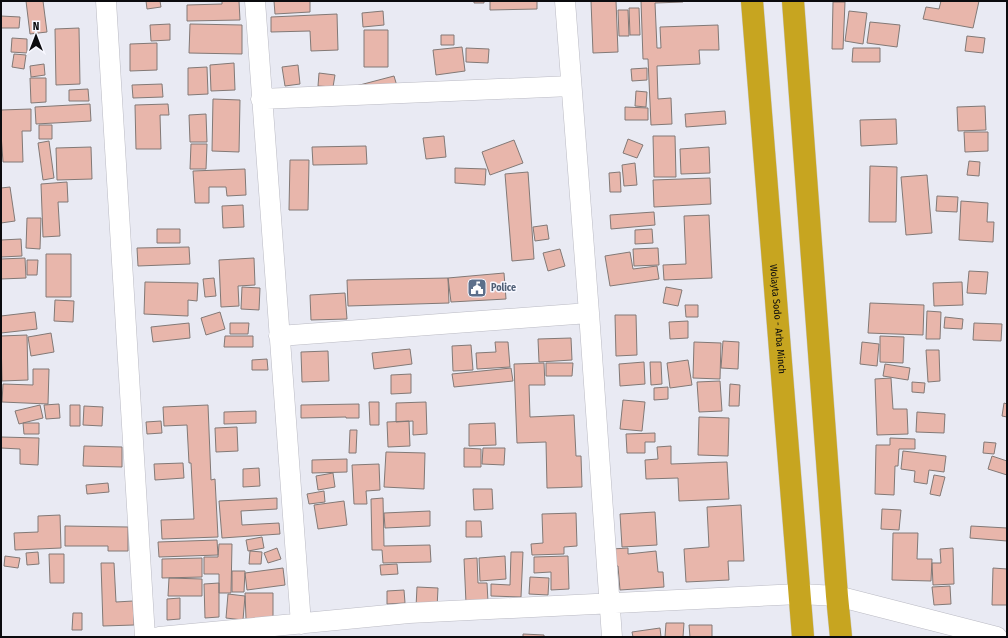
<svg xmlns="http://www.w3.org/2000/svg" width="1008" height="638" font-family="'Fira Sans Condensed',sans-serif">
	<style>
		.building { fill: #e8b6ab; stroke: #827976 }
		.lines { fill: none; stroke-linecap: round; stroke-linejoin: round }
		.street-casing { stroke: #babac3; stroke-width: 21 }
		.highway-casing { stroke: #c9c9ca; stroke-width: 23 }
		.street { stroke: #fff; stroke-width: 20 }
		.highway { stroke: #c7a520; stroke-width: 22 }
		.labels { text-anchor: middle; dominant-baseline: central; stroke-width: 3; stroke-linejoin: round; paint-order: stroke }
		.service-label { font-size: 10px; font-weight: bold; fill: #4e5e75; stroke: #f7f7ff; text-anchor: start }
		.street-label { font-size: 10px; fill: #0b0b0e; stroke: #f7f7ff }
	</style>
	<rect width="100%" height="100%" fill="#e9eaf3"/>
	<path class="building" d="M26,1H43L47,32L30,34Z
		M146,1H160L161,7L147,9Z
		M222,1H239L240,20L187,21V5L222,4Z
		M274,1H310V12L275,14Z
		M474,1H484V3H474Z
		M490,1H537V9L490,10Z
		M591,1H616L618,52L593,53Z
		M641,1H683V2L655,3L657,48H661L660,27L718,25L719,50H699L700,64L657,66L658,99L671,98L672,124L651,125L648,59H643Z
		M941,1H979L973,28L923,19L926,7L939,9Z
		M833,2H845L843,49H832Z
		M629,8H639L640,35H630Z
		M618,10H628L629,36H619Z
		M383,11L384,25L363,27L362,13Z
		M849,11L867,13L863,44L845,41Z
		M337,14L338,50L311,51L310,31L271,32V17Z
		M1,16L20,17L19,28H1Z
		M870,22L900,25L897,47L867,43Z
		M170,24V40L151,41L150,25Z
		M190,24L242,25V54L189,53Z
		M79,28L80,84L56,85L55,29Z
		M364,30H388V67H364Z
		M441,35H454V45H441Z
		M967,36L985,38L983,53L965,51Z
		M12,38L27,39V53L11,52Z
		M157,43V70L130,71V44Z
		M462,47L465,71L436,75L433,50Z
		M466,48L489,49L488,63L466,62Z
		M853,48H880V62H852Z
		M14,54L26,55L24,69L12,67Z
		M234,63L235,90L211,91L210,65Z
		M44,64L45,75L31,77L30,66Z
		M298,65L300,84L285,86L282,67Z
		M207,67L208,94L188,95V68Z
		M647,68V80L632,81L631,69Z
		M319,73L335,75L333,87L318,86Z
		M394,76L397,86L352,87Z
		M30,78H46V102L31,103Z
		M162,84L163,97L133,98L132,85Z
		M88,89L89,101H69V90Z
		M636,91L647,92L646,107L635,106Z
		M213,99L240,100L239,152L212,151Z
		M90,104L91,121L36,124L35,107Z
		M168,104L169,115H160L161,149H136L135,105Z
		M985,106L986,130L958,131L957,107Z
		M625,107L648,108V120H625Z
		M31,109V131H22L23,162H3L1,134V110Z
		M725,111L726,124L686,127L685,114Z
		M206,114L207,142H190L189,115Z
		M896,119L897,144L861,146L860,120Z
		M39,125H52V139H39Z
		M964,132H988V151L965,152Z
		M444,136L446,157L426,159L423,138Z
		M653,136H675L676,177H654Z
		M628,139L643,145L637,158L623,153Z
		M514,140L523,163L490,175L482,152Z
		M49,141L54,178L43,180L38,143Z
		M191,144H207L206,169H190Z
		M366,146L367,164L313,165L312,147Z
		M91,147L92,179L57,180L56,148Z
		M709,147L710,173L681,174L680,149Z
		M290,160H309L308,210H289Z
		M969,161L980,162L979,176L967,175Z
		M635,163L637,185L624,186L622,165Z
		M870,166L897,167L896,222H869Z
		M455,168L486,169L485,185L455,183Z
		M245,169L246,195L227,196L226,187H209V203H195L193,171Z
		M528,172L534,259L512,261L505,174Z
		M620,172L621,192H610L609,173Z
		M927,175L932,233L906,235L901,177Z
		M710,178L711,204L654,207L653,180Z
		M67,182L68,202H58L60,236L43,237L41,184Z
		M10,187L15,221L1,223V188Z
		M937,196L958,197L957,212L936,211Z
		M961,201L988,203L987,222H994L993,242L959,240Z
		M243,205L244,227L223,228L222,206Z
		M654,212L655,225L611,229L610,215Z
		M709,215L712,278L664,280L663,265L686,264L684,216Z
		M27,218H41L40,249L26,248Z
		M547,225L549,239L535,241L533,227Z
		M157,229H180V243H157Z
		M652,229L653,243L635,244V230Z
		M21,239L22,256L1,257V240Z
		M189,247L190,264L138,266L137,248Z
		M658,248L659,265L634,266L633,249Z
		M560,249L565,266L548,271L543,253Z
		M630,252L633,269L657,266L659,279L610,286L605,256Z
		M46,254H71V297H46Z
		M25,258L26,278L1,279V259Z
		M254,258L255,285L238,286L239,306L221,307L219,260Z
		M27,260H38L37,275H27Z
		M969,271L988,272L986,294L967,293Z
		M504,273L506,299L451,302L448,278Z
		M214,278L216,296L205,297L203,279Z
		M448,278L449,303L348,306L347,280Z
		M145,282L198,283L197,301L188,300V316L144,314Z
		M962,282L963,305L934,306L933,283Z
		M242,287L260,288L259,310L241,309Z
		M666,287L682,290L678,306L663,303Z
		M345,293L347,319L311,320L310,295Z
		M55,300L74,301L73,322L54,321Z
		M870,303L924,305L923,335L868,333Z
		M685,305H698V317H686Z
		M927,311L941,312L940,339H926Z
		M35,312L37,329L1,333V316Z
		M220,312L225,329L206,335L201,318Z
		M615,315H636L637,355L616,356Z
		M945,317L963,319L962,329L944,328Z
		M688,321V338L670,339L669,322Z
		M189,323L190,338L153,342L151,327Z
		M230,323H249L248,334H230Z
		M974,323L1002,324L1001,341L973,340Z
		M51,333L54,352L31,356L28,337Z
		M27,335L28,380L2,381L1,336Z
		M225,336H253V347H224Z
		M880,336L904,337L903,363L880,362Z
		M571,338L572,360L539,362L538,339Z
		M723,341L739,342L738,369L721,368Z
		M495,342H508L510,367L477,369L476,353L496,352Z
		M694,342L721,343L720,379L693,378Z
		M862,342L879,344L877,366L860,364Z
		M471,345L473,370L453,371L452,346Z
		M410,349L412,364L374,369L372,353Z
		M926,350H939L940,381L928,382Z
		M328,351L329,381L302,382L301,352Z
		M267,359L268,370H252V360Z
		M688,360L692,385L670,388L667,363Z
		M644,362L645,384L620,386L619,364Z
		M650,362H661L662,384L651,385Z
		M544,363L545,385H529L530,417L574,415L576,456H581L582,487L547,488L546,442L517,443L514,364Z
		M546,363H573L572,376H546Z
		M885,364L910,368L908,380L883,376Z
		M511,368L513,381L454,387L452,374Z
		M33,369H49L48,404L2,402L3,384L33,385Z
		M411,374V393L391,394V375Z
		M891,378L893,409H907L908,434L877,435L875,379Z
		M720,381L722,411L699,412L697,382Z
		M912,382L925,383L924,393L912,392Z
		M730,384L740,385L739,406H729Z
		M668,387V399L654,400V388Z
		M623,400L645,402L642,431L620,429Z
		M369,402H379V425H370Z
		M426,402L427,434L413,435V421L396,422V403Z
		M1004,403L1007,404V417L1002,416Z
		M59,404L60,418L46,419L44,405Z
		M359,404V418H346V417L301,418V405Z
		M40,405L43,418L19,424L15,411Z
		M70,405H80V426H70Z
		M208,405L211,480L215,479L218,537L162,539L161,520L194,519L191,463H189L187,425L164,426L163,407Z
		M84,406L103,407L102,426L83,425Z
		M256,411V423L224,424V412Z
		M917,412L945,414L944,433L916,432Z
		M699,417L729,418L728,456L698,455Z
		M161,421L162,433L147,434L146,422Z
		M409,421L410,446L388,447L387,422Z
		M23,423H39V434H24Z
		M495,423L496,445L469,446V424Z
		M237,427L238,451L216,452L215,428Z
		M350,430H357L356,453H349Z
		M655,433V442H645V453H627L626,434Z
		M1,437L39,438L38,465L20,464V449L1,448Z
		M890,438L915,439V449H899L898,466H895L894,495L875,494L876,445H890Z
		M984,442L996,443L994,454L983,453Z
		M84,446L122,447V467L83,466Z
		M671,446V464L727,462L729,499L679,501L678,478L646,479L645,460L658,459L657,447Z
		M464,448L481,449V467H464Z
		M483,448H505L504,465L482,464Z
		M903,451L946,456L944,472L929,470L927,484L914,482L915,471L901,469Z
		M386,452L425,453L424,489L384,487Z
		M992,456L1007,461V475L988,469Z
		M347,459V472L312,473V460Z
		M183,463L184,478L155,480L154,464Z
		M379,464L380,490L366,491L367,504H354L352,465Z
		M259,468L260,486L243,487V469Z
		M333,473L335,487L318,490L316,476Z
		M934,475L945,477L940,496L930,494Z
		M108,483L109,492L87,494L86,485Z
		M473,489H492L493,509L474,510Z
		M324,491L325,502L309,504L307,494Z
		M277,498V509L241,511L242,525L279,523L280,534L222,538L219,501Z
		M383,498L384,546L430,545L431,562L383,563L382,550H372L371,499Z
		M344,501L347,525L318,529L314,505Z
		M741,505L744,561H728L729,580L686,582L684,549L709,547L707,507Z
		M882,509L901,510L899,530L881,529Z
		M430,511V526L385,528L384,513Z
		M655,512L657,545L622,547L620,514Z
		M576,513L577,546L564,547V554L532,555L531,544L543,543L542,514Z
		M60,515L61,548L15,550L14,533L38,532V516Z
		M466,521H481L482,537H466Z
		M65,526L128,527V551H108V546H65Z
		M971,526L1007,528V541L970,538Z
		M893,533H918L917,559H932L931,581L892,580Z
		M262,537L264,548L248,551L246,540Z
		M217,540L218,555L159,557L158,542Z
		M219,544H232L231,593H219V574H204V557H218Z
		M277,548L281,559L268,563L264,553Z
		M628,548V554L656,551L658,572H663L664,587L620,590L618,566H613L612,549Z
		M953,548L954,584L933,585L932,563H941L940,549Z
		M250,551L262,552L261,564H249Z
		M38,552L39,564L27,565L26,553Z
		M511,552H523L521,597L491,596V584L510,585Z
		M49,554H64V583H50Z
		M5,556L20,558L18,568L4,566Z
		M505,556L506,579L480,581L479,558Z
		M568,556L569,589L551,590V572L534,573V557Z
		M202,558V577L162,578V559Z
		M477,558L478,583H487L488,602L466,603L464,559Z
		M101,563H114L116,602L133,601L134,625L103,626Z
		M397,564L398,574L381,575L380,565Z
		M283,568L285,585L247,590L245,573Z
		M993,568L1007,569V605H992Z
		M232,571H245L244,592H232Z
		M530,577L549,578L548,595L529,594Z
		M169,578L202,579V596H168Z
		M219,583V617L205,618L204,584Z
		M950,586L951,604L934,605L932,587Z
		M417,587L438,588L437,608L416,607Z
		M404,590L405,603L387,604V591Z
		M245,593H273V619H246Z
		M228,594L245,596L243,620L226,618Z
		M180,598V619L167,620V599Z
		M73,613H82V630H72Z
		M666,623H684L683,637H665Z
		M689,625H712V637H690Z
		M660,628L661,637H633L632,632Z
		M523,634L544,635V637H523Z"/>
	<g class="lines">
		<g class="street-casing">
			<path id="street" d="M106,1L145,637
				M255,1L301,624
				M565,1L589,313L612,637
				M261,99L571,86
				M279,336L589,313
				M159,637L409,613L800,594L837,596L997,637"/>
		</g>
		<g class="highway-casing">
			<g id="highway">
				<path id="s1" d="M752,1L803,637"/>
				<path d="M793,1L837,596L841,637"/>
			</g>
		</g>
		<use href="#street" class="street"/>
		<use href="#highway" class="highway"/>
	</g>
	<defs>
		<g id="civic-square" transform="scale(1)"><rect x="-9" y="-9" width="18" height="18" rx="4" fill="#5c6f8a" stroke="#f7f7ff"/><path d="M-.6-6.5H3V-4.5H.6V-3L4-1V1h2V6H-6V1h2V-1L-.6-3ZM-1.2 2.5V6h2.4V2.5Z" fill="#fff"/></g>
	</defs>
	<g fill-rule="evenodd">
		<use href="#civic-square" x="477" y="288"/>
	</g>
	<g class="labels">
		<g class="service-label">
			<text x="491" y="288">Police</text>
		</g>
		<g class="street-label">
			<text stroke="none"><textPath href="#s1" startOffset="319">Wolayta Sodo - Arba Minch</textPath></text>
		</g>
	</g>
	<rect width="1008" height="638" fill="none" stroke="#0b0b0e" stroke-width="4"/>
	<g transform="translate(36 36)" stroke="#f7f7ff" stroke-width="3" paint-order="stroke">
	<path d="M0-3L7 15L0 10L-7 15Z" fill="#0b0b0e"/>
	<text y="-6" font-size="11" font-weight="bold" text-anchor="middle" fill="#0b0b0e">N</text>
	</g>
</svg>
